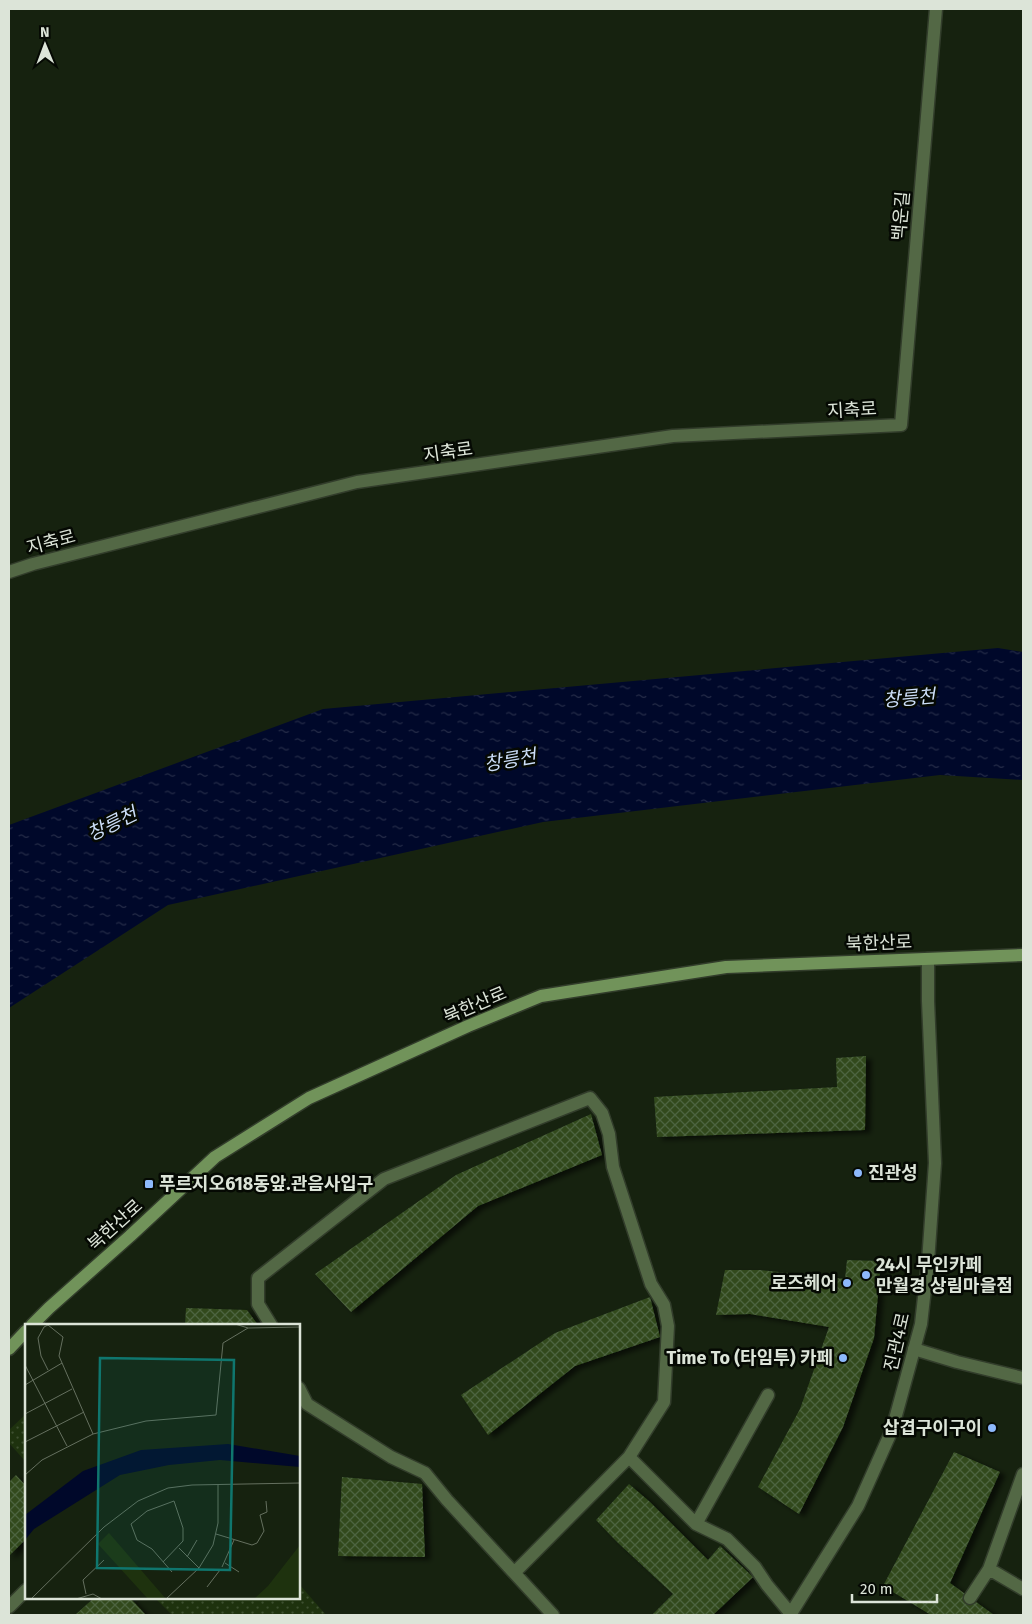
<svg xmlns="http://www.w3.org/2000/svg" width="1032" height="1624" font-family="'Fira Sans','Noto Sans KR',sans-serif">
	<style>
		.park { fill: url(#park-dots) }
		.water { fill: url(#water-ripples) }
		.building { fill: url(#building-cross-hatch); filter: url(#shadow) }
		.lines { fill: none; stroke-linecap: round; stroke-linejoin: round }
		.service-casing { stroke: #323d2b; stroke-width: 15 }
		.minor-casing { stroke: #323d2b; stroke-width: 15 }
		.tertiary-casing { stroke: #323d2b; stroke-width: 15 }
		.secondary-casing { stroke: #323d2b; stroke-width: 15 }
		.service { stroke: #536845; stroke-width: 12 }
		.minor { stroke: #536845; stroke-width: 12 }
		.tertiary { stroke: #536845; stroke-width: 12 }
		.secondary { stroke: #71935a; stroke-width: 12 }
		.poi-dot { fill: #8db9fc; stroke: #050903; stroke-width: 2 }
		.labels { text-anchor: middle; dominant-baseline: central; stroke-width: 5; stroke-linejoin: round; paint-order: stroke }
		.street-label { font-size: 18px; fill: #dce4d8; stroke: #050903 }
		.poi-label { font-size: 18px; font-weight: bold; fill: #dce4d8; stroke: #050903; text-anchor: start }
		.water-label { font-size: 19px; font-style: italic; fill: #ccdef8; stroke: #050903 }
		.inset-road { fill: none; stroke: #65705f; stroke-width: 1 }
		.view { fill: #0f766e; fill-opacity: 0.15; stroke: #0f766e; stroke-width: 2.5 }
		.inset-edge { fill: none; stroke: #dce4d8; stroke-width: 2.5 }
	</style>
	<defs>
		<pattern id="park-dots" width="8" height="8" patternUnits="userSpaceOnUse" patternTransform="scale(1.25)"><rect width="8" height="8" fill="#1e320e"/><path d="M2 2h.1M6 6h.1" fill="none" stroke="#3e5030" stroke-width="1.8" stroke-linecap="round"/></pattern>
		<pattern id="water-ripples" width="26" height="14" patternUnits="userSpaceOnUse" patternTransform="scale(1.25)"><rect width="26" height="14" fill="#00082a"/><path d="M2 4q2-2 4 0t4 0M15 11q2-2 4 0t4 0" fill="none" stroke="#252c48"/></pattern>
		<pattern id="building-cross-hatch" width="8" height="8" patternUnits="userSpaceOnUse" patternTransform="scale(1.25)"><rect width="8" height="8" fill="#314a1f"/><path d="M0 0l8 8M0 8l8-8" fill="none" stroke="#4e643f"/></pattern>
		<filter id="shadow"><feDropShadow dx="5.5" dy="3" stdDeviation="2.5" flood-color="#0009"/></filter>
	</defs>
	<rect width="100%" height="100%" fill="#16220f"/>
	<path class="park" d="M26,1414V1462L9,1443V1430Z
		M299,1584L326,1615H172L155,1598H299Z"/>
	<path class="water" d="M998,648L1023,652V780L940,775L543,822L168,905L9,1008V825L323,709Z"/>
	<path class="building" d="M866,1056L865,1130L657,1137L654,1097L837,1087L836,1058Z
		M591,1114L602,1155L478,1206L351,1312L315,1274L456,1175Z
		M847,1260L881,1261L874,1338L843,1427L799,1514L758,1487L800,1409L829,1327L750,1314L716,1315L725,1270H760L845,1279Z
		M650,1297L660,1337L575,1366L488,1435L461,1395L555,1333Z
		M186,1308L247,1310L258,1325H185Z
		M954,1452L1000,1472L950,1583L994,1615H931L883,1586Z
		M16,1475L26,1486V1539L9,1556V1482Z
		M342,1477L422,1484L425,1557L338,1556Z
		M629,1484L650,1502L708,1560L720,1546L753,1577L713,1615H652L673,1594L616,1541L596,1520Z
		M94,1598H130L146,1615H75Z"/>
	<g class="lines">
		<g class="service-casing">
			<path id="service" d="M271,1325L258,1304V1278L384,1179L590,1098L602,1113L609,1134L613,1167L651,1284L664,1305L668,1326L664,1402L629,1457L515,1572
				M914,1349L957,1362L1023,1378
				M299,1388L307,1404L391,1457L425,1473L447,1500L553,1615
				M629,1457L696,1524L727,1539L755,1567L767,1585L791,1614
				M696,1524L768,1395
				M989,1569L1023,1589
				M970,1598L989,1569L1023,1474
				M9,1607L26,1590"/>
		</g>
		<g class="minor-casing">
			<path id="minor" d="M9,572L33,564L357,482L673,436L901,425L936,9"/>
		</g>
		<g class="tertiary-casing">
			<path id="tertiary" d="M790,1615L858,1506L892,1430L921,1324L928,1262L935,1163L928,1001V959"/>
		</g>
		<g class="secondary-casing">
			<path id="secondary" d="M32,1325L49,1308L130,1236L215,1157L309,1098L468,1026L541,996L726,967L1023,955
				M9,1349L26,1331"/>
		</g>
		<use href="#service" class="service"/>
		<use href="#minor" class="minor"/>
		<use href="#tertiary" class="tertiary"/>
		<use href="#secondary" class="secondary"/>
	</g>
	<g class="poi-dot">
		<circle cx="858" cy="1173" r="5"/>
		<rect x="144" y="1179" width="10" height="10" rx="2.5"/>
		<circle cx="866" cy="1275" r="5"/>
		<circle cx="847" cy="1283" r="5"/>
		<circle cx="843" cy="1358" r="5"/>
		<circle cx="992" cy="1428" r="5"/>
	</g>
	<g class="labels">
		<g class="street-label">
			<text transform="translate(901 216) rotate(-85)">백운길</text>
			<text transform="translate(852 410) rotate(-3)">지축로</text>
			<text transform="translate(448 452) rotate(-8)">지축로</text>
			<text transform="translate(51 542) rotate(-15)">지축로</text>
			<text transform="translate(879 943) rotate(-2)">북한산로</text>
			<text transform="translate(475 1005) rotate(-23)">북한산로</text>
			<text transform="translate(115 1225) rotate(-42)">북한산로</text>
			<text transform="translate(897 1342) rotate(-77)">진관4로</text>
		</g>
		<g class="poi-label">
			<text x="868" y="1173">진관성</text>
			<text x="159" y="1184">푸르지오618동앞.관음사입구</text>
			<text x="876" y="1265">24시 무인카페<tspan x="876" dy="21">만월경 상림마을점</tspan></text>
			<text x="837" y="1283" text-anchor="end">로즈헤어</text>
			<text x="833" y="1358" text-anchor="end">Time To (타임투) 카페</text>
			<text x="982" y="1428" text-anchor="end">삽겹구이구이</text>
		</g>
		<g class="water-label">
			<text transform="translate(909 698) rotate(-5)">창릉천</text>
			<text transform="translate(510 760) rotate(-10)">창릉천</text>
			<text transform="translate(112 824) rotate(-26)">창릉천</text>
		</g>
	</g>
	<g transform="translate(25 1324)">
		<rect width="275" height="275" fill="#16220f"/>
		<path d="M275,221V275H229L243,262Z" fill="#1e320e"/>
		<path d="M84,209L141,275H123L73,220Z" fill="#1e320e"/>
		<path d="M203,120L275,132V143L195,136L144,141L95,151L9,205L0,216V191L58,147L116,126Z" fill="#00082a"/>
		<path class="inset-road" d="M210,0L223,4L275,3M0,41L42,122M23,46L16,32L13,14L19,3L23,1L38,13L34,32L68,110M0,61L37,39M0,90L47,65M0,118L59,88M0,151L17,136L68,110L121,97L191,91L198,19L223,4M191,210L227,221L232,219L239,207L235,191L242,188L241,177M154,224L174,244M162,233L172,216M138,238L158,217V204L149,177L122,187L106,200L112,216L127,225L147,248M200,239L214,248M197,243L209,216M182,263L195,246M61,270L58,256L79,236M6,275L79,203L113,177L143,164L167,161L275,159M51,275L68,270L77,275M141,275L174,244L188,221L193,199V160"/>
		<path class="view" d="M75,34L209,36L205,246L72,244Z"/>
		<rect width="275" height="275" class="inset-edge"/>
	</g>
	<rect width="1032" height="1624" fill="none" stroke="#dce4d8" stroke-width="20"/>
	<g transform="translate(45 45) rotate(359)" stroke="#050903" stroke-width="4" paint-order="stroke">
	<path d="M0-4L9 19L0 12L-9 19Z" fill="#dce4d8"/>
	<text y="-8" font-size="14" font-weight="bold" text-anchor="middle" fill="#dce4d8">N</text>
	</g>
	<path d="M852 1594v8h85v-8" fill="none" stroke="#dce4d8" stroke-width="2.5"/>
	<text x="860" y="1594" font-size="15" fill="#dce4d8" stroke="#050903" stroke-width="4" paint-order="stroke">20 m</text>
</svg>
